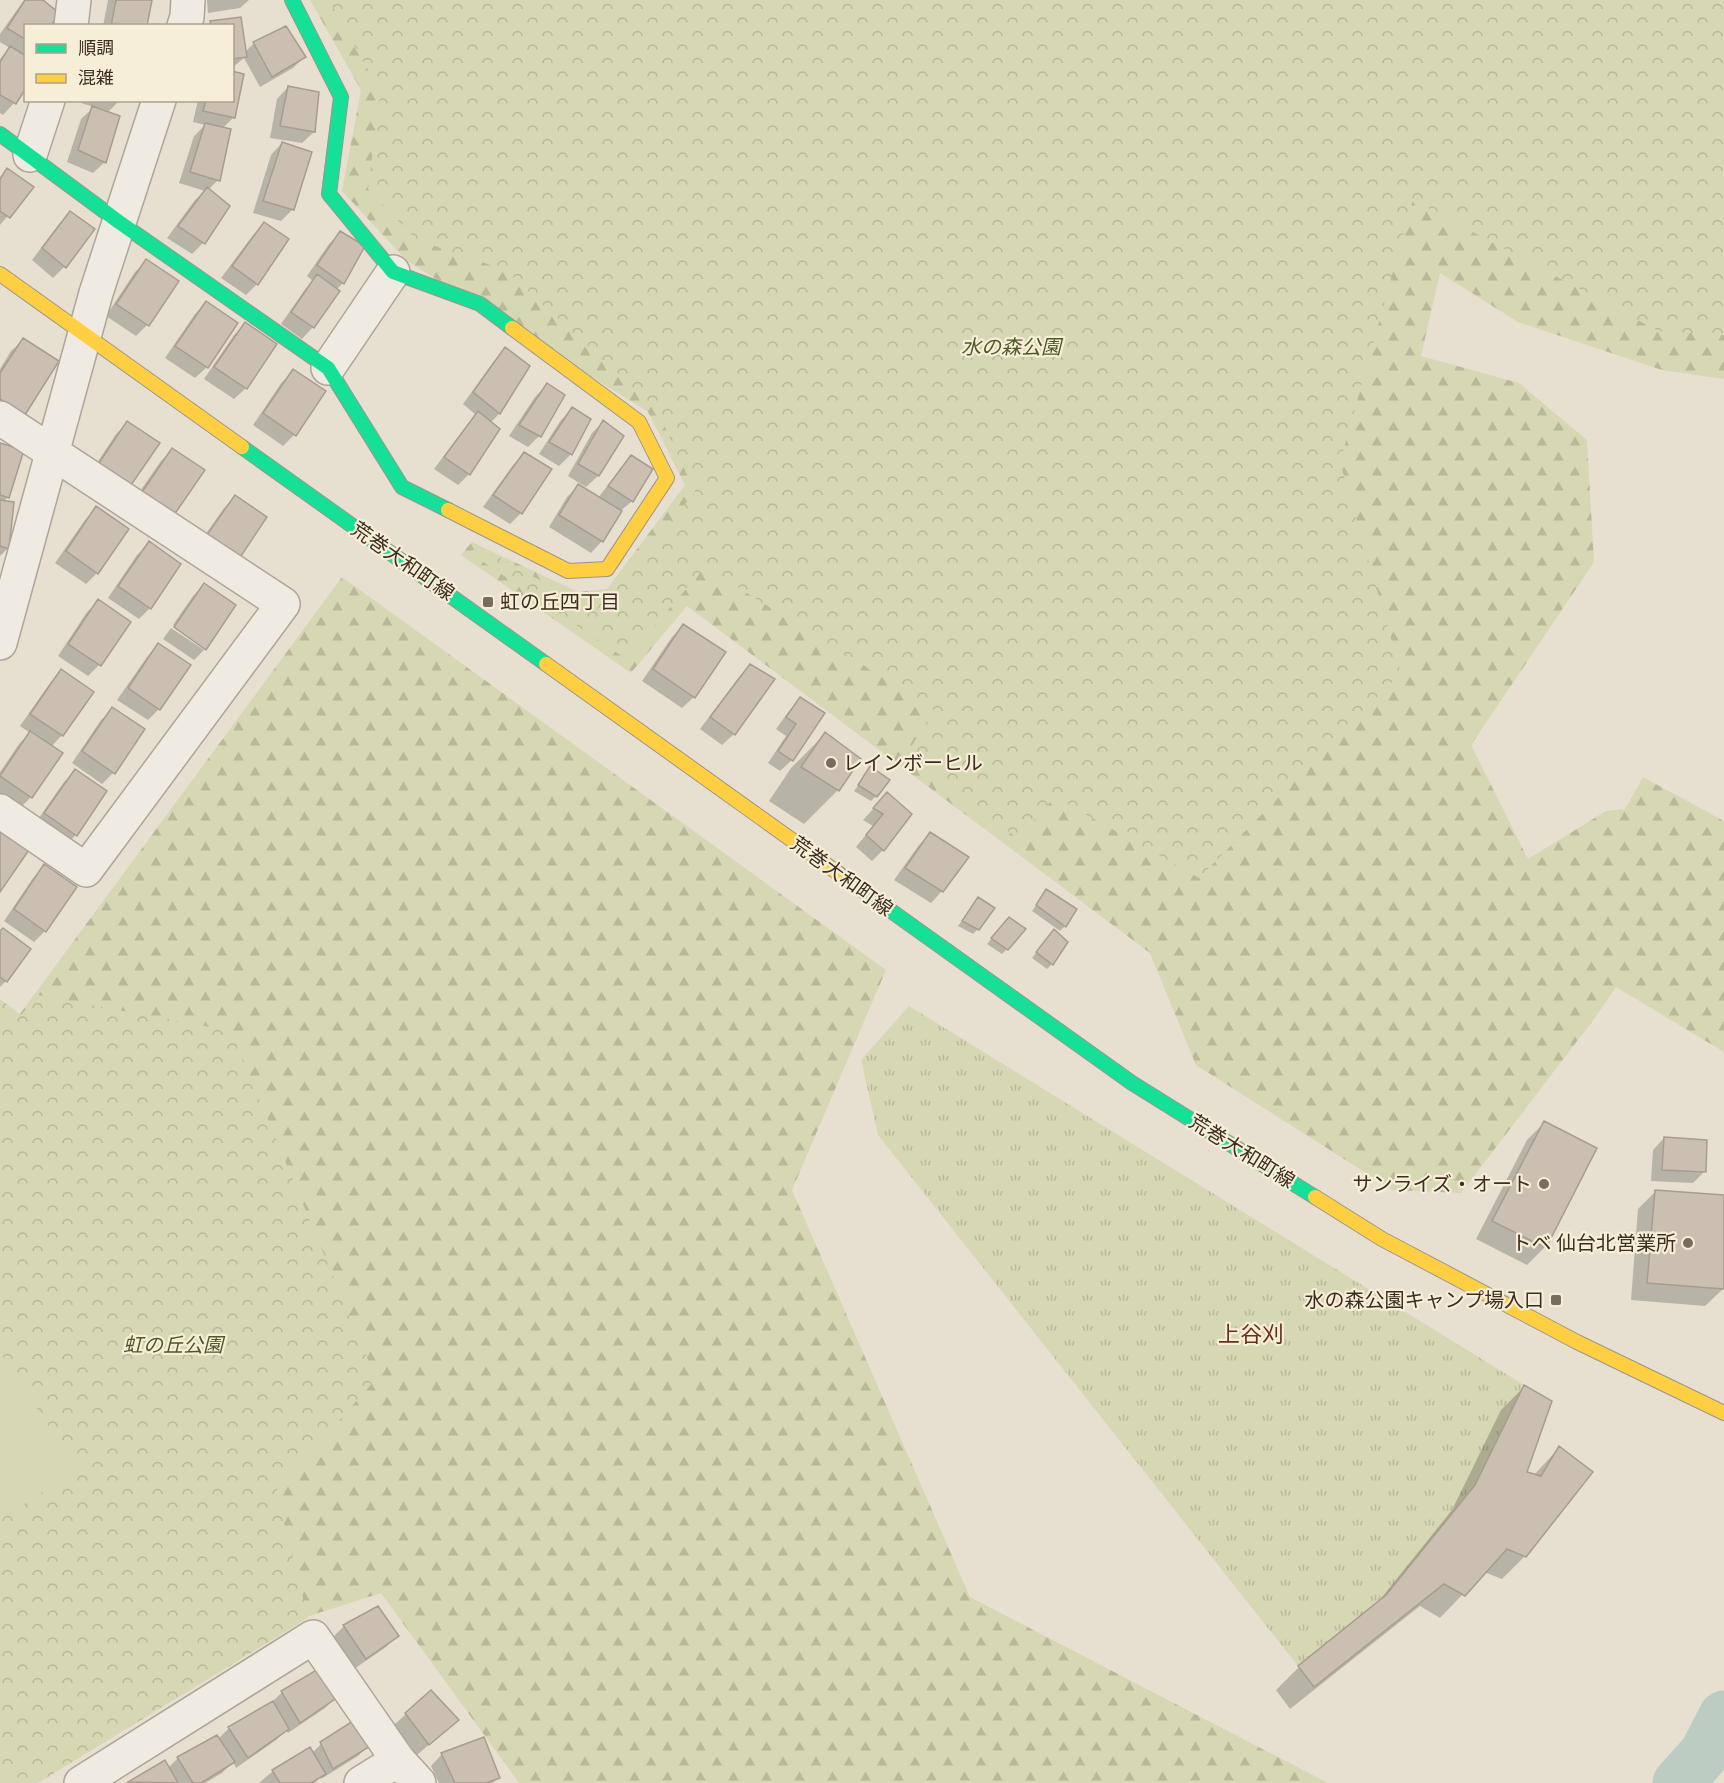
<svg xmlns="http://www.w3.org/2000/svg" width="1724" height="1783" font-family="'Zilla Slab','Noto Sans JP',serif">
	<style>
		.grass { fill: url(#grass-tufts) }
		.forest { fill: url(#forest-firs) }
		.park { fill: url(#park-crowns) }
		.garden { fill: #d6d7b3 }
		.shadow { fill: #0003 }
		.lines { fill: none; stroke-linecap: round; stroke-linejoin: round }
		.river { stroke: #bcccc2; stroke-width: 51 }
		.building { fill: #cbbfb2; stroke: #a89c90; stroke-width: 1.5 }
		.street-casing { stroke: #ada599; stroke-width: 36 }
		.fast-casing { stroke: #9c958a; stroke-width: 16 }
		.slow-casing { stroke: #9c958a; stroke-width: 16 }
		.street { stroke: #efebe3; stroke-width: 33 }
		.fast { stroke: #16e098; stroke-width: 14 }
		.slow { stroke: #ffcf43; stroke-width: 14 }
		.poi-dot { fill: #786c5e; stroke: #f7eed8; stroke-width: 2 }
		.labels { text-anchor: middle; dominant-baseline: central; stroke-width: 4.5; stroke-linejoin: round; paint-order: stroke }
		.park-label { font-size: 20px; font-style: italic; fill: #4d5a26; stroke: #f7eed8 }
		.street-label { font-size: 20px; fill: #3d2e20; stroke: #f7eed8 }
		.poi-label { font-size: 20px; fill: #3d2e20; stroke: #f7eed8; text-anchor: end }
		.quarter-label { font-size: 22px; fill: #6b2e1e; stroke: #f7eed8 }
	</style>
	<defs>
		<pattern id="grass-tufts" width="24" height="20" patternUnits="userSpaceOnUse" patternTransform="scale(1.5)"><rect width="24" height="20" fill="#d6d7b3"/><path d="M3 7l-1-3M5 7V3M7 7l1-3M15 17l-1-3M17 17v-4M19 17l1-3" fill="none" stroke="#b9b99a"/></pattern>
		<pattern id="forest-firs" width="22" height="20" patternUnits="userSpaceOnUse" patternTransform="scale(1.5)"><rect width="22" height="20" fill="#d6d7b3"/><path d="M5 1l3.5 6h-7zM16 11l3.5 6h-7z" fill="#b9b99a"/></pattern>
		<pattern id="park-crowns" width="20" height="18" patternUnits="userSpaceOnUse" patternTransform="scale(1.5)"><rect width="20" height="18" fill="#d6d7b3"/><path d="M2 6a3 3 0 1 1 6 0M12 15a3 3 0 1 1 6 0" fill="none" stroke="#b9b99a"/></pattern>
	</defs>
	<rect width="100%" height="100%" fill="#e7e0d1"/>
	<path class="grass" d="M909,1006L1524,1385L1479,1479L1386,1595L1298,1666L878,1135L861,1060Z"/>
	<path class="forest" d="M310,0H1724V379L1662,370L1518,322L1440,273L1421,356L1519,383L1587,440L1594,562L1471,745L1528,859L1606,811L1625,809L1643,777L1724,821V1052L1616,987L1597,1015L1461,1193L1393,1190L1196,1065L1150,953L687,606L631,673L461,555L472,542L578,592L607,589L685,485L648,412L407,261L342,191L361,90Z
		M342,577L886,970L792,1190L970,1597L1328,1783H519L381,1593L138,1671L0,1041Z"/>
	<path class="park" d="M329,0H1724V335L1658,331L1413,200L1340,462L1401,673L1199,878L1055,797L1017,838L906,755L934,710L705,567L626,659L469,552L480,547L596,611L695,492L657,410L505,270L417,240L368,189L380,91Z
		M38,995L231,1031L376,1379L276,1491L308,1618L38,1783H0V999L21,1015Z"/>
	<path class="garden" d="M0,1352L77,1469L0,1520Z"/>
	<path class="shadow" d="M24,0H41L26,26V86L14,103L3,115L0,113V59L10,48L0,42V34Z
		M108,0H151L145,26H103Z
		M207,0H249L240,8L208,13Z
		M240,19L245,52L254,43L304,57L293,68L260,87L244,58L232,68V26H207L211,22Z
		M288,87L314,132L302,143L270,138L277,99Z
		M82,100H120L109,111L100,108L105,162L93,173L67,162L81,119L94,107L81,103Z
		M198,100H232L234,117L223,128L218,180L208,190L203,243L192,254L167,238L195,200L205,191L179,183L194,136L205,125L193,122Z
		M282,143L293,209L281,221L253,213L271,155Z
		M8,170L32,187L0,225V178Z
		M70,213L93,230L64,267L53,278L32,260L59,224Z
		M264,224L257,284L246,295L221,278L253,235Z
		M340,233L343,283L336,290L338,291L313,327L302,339L281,324L306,288L313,281L307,276L329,244Z
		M147,261V325L136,336L106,316L135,272Z
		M206,303L236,324L207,367L195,378L165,358L195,314Z
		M245,324L246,388L234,399L204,379L234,335Z
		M23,340L57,362L0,417V369L11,351Z
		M505,349L528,366L499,414L490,423L469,474L458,485L434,469L467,425L476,415L463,404L494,361Z
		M294,371V435L283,446L253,425L282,382Z
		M547,385L539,436L528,447L509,436L535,397Z
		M573,409L589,419L571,454L559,466L539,454L561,420Z
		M603,422L622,436L598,476L586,487L568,476L592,433Z
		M128,423L158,443L87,478L116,434Z
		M0,445L8,497L3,502L13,503L7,549L0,556Z
		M172,450L202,470L131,504L161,461Z
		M525,453L521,513L510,524L483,507L513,465Z
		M631,457L651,469L631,502L619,512L602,541L591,553L549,527L567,497L578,486L598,498L620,469Z
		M235,497L265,517L194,551L224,508Z
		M97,508V573L86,584L55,563L85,520Z
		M149,543L150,608L139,619L108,598L137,555Z
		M204,585L205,647L173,625L193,596Z
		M99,601L129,622L99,665L88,676L58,656L87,612Z
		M683,626L694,697L682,708L642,681L672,637Z
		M171,628L204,650L194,660L163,639Z
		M158,645L159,709L148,720L117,700L147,657Z
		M750,666L734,734L722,745L700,729L739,677Z
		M61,671L62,735L51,747L31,797L20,808L0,794V772L19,744L30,733L20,726L50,683Z
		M800,699L823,713L792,760L780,771L768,763L786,736L776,729L789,711Z
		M113,709V773L102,784L72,763L101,720Z
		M825,734L859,759L838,790L804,824L769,801L791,768Z
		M871,768L876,796L871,801L854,791Z
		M75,771L76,835L64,846L34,825L64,782Z
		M887,794L883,850L872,861L856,847L873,826L863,820Z
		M930,834L967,857L942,891L931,903L894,880L919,845Z
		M44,866L45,931L34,942L4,921L33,878Z
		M1046,891L1065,926L1060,931L1032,911Z
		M978,899V929L973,934L958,926Z
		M1004,924L1007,949L1002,954L987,944Z
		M0,933L6,981L0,987Z
		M1049,936L1052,964L1047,969L1032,958Z
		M1544,1123L1595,1149L1544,1248L1527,1265L1476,1239L1527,1140Z
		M1664,1138L1704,1172L1693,1183L1651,1181L1653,1150Z
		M1656,1191L1724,1197L1723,1289L1705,1306L1631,1300L1638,1209Z
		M1524,1387L1525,1473L1533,1476L1559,1448L1525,1556L1502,1579L1484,1572L1440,1618L1420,1606L1290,1709L1276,1690L1299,1667L1374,1607L1452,1510L1501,1410Z
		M378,1608L397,1636L386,1647L354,1669L332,1638L344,1626Z
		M282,1692L336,1697L325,1708L288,1733L286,1730L276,1740L236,1768L233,1762L222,1773L205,1783H129L164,1762L168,1768L178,1758L218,1739L229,1728L271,1703Z
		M406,1714L457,1720L417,1755L394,1725Z
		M321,1744H370L358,1756L321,1779L320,1777L315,1783H259L273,1771L312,1753Z
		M442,1754L498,1778L493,1783H439L431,1766Z"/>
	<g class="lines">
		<path class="river" d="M1678,1783L1705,1753L1724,1716"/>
	</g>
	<path class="building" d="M25,0H43L59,13L51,26H26V40L7,28Z
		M116,0H152L147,26H111Z
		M241,17L247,57L232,59V26H211L210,21Z
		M286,26L306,57L272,77L253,42Z
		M10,46L26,56V88L16,104L0,95V62Z
		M232,71L244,74L235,118L203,111L206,100H232Z
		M288,86L319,92L315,132L280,126Z
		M92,106L120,116L106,163L78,150Z
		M205,123L231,129L220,181L190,172Z
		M282,142L312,152L294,210L263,201Z
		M7,168L34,187L10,218L0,211V179Z
		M207,187L230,206L205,244L178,226Z
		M70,211L95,229L66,268L42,248Z
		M264,222L289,239L258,285L232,266Z
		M340,231L365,246L344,284L317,265Z
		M146,259L179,281L149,326L116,304Z
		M317,274L340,291L314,328L291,312Z
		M206,301L238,323L208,368L175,346Z
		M245,322L277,344L247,389L214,367Z
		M23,338L59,361L25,415L0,399V373Z
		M505,347L530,366L500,414L473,392Z
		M293,369L326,391L296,436L263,413Z
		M547,383L565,395L541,437L519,425Z
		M572,407L591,419L572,455L549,442Z
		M478,411L500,429L470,475L444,457Z
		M603,420L624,436L599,476L578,464Z
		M127,421L160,443L129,488L97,466Z
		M0,443L24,450L9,498L0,495Z
		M172,448L205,470L174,515L142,492Z
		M524,452L552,469L522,514L493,495Z
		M631,455L653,469L633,502L608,486Z
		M578,484L622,511L603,542L559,515Z
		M235,495L267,517L237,562L204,539Z
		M0,500L14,502L9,549L0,546Z
		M96,506L129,529L98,574L66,551Z
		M149,541L181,564L151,609L118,586Z
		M204,583L236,605L206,650L174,627Z
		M98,599L131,622L101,666L68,644Z
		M683,624L726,652L695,698L653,669Z
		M158,643L191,665L160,710L128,688Z
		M750,664L775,679L735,735L710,717Z
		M61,669L94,692L63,736L30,714Z
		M800,697L825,713L793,761L778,751L796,724L786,717Z
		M112,707L145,729L115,774L82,751Z
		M30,731L63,753L32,798L0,776Z
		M825,732L861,759L839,791L801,767Z
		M870,766L890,780L877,797L858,785Z
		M75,769L107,791L77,836L44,813Z
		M887,792L912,814L884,851L866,835L883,814L873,808Z
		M0,830L29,850L0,892Z
		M930,832L969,857L943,892L905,868Z
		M44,864L77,887L46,932L14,909Z
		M1046,889L1077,909L1066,927L1036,905Z
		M978,897L995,908L979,930L962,921Z
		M1009,917L1026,929L1008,950L991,938Z
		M3,928L31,949L7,982L0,977V931Z
		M1054,929L1068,942L1053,965L1036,952Z
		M1544,1121L1597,1148L1546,1248L1492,1221Z
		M1664,1137L1707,1140L1706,1172L1662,1170Z
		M1655,1190L1724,1195V1289L1647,1283Z
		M1524,1385L1552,1401L1527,1472L1541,1476L1559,1446L1593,1472L1526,1557L1507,1549L1465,1596L1444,1584L1314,1687L1298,1666L1386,1595L1475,1485Z
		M378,1606L399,1636L366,1659L343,1625Z
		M320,1668L338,1697L300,1723L281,1691Z
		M431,1690L459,1720L429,1745L405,1713Z
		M273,1701L289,1729L248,1758L228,1727Z
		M356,1719L372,1745L333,1769L320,1742Z
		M217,1735L235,1762L201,1783H193L177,1757Z
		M484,1737L500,1778L486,1783H455L441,1753Z
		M310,1747L326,1774L311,1783H280L272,1770Z
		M165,1760L178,1783L128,1782Z"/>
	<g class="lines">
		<g class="street-casing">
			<path id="street" d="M71,26L74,0
				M184,26L187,17L188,0
				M30,155L48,100
				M328,368L393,272
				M0,418L283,604L86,870L0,811
				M0,643L96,293L159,100
				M81,1783L313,1637L398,1760L419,1783
				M361,1783L398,1760"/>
		</g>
		<g class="fast-casing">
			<path id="fast" d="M292,0L341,97L329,194L393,272L480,304L512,328
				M0,134L119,222L328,368L402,487L448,510
				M242,447L546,664
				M838,873L1132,1083L1315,1197"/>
		</g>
		<g class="slow-casing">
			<path id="slow" d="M0,274L242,447
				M448,510L568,571L607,569L667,478L639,422L512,328
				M546,664L838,873
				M1315,1197L1382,1239L1577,1342L1724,1413"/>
		</g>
		<use href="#street" class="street"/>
		<use href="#fast" class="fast"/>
		<use href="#slow" class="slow"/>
	</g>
	<g class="poi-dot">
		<rect x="482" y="596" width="12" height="12" rx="3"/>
		<circle cx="831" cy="763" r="6"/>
		<circle cx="1544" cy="1184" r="6"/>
		<circle cx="1688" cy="1243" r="6"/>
		<rect x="1550" y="1294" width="12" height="12" rx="3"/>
	</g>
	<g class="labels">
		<g class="park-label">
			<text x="1011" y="347">水の森公園</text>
			<text x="173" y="1345">虹の丘公園</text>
		</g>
		<g class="street-label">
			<text transform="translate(403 561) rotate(35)">荒巻大和町線</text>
			<text transform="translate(842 876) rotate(36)">荒巻大和町線</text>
			<text transform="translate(1242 1151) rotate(32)">荒巻大和町線</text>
		</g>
		<g class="poi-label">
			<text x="500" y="602" text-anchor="start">虹の丘四丁目</text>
			<text x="843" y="763" text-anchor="start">レインボーヒル</text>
			<text x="1532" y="1184">サンライズ・オート</text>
			<text x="1676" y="1243">トベ 仙台北営業所</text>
			<text x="1544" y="1300">水の森公園キャンプ場入口</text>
		</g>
		<g class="quarter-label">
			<text x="1251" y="1334">上谷刈</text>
		</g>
	</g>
	<rect x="24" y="24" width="210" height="78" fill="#f7eed8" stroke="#ada18e" stroke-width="1.5"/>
	<rect x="36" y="44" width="30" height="9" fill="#16e098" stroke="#ada18e" stroke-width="1.5"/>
	<text x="78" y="54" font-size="18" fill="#3d2e20">順調</text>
	<rect x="36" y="74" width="30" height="9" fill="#ffcf43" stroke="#ada18e" stroke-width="1.5"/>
	<text x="78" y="84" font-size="18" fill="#3d2e20">混雑</text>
</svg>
